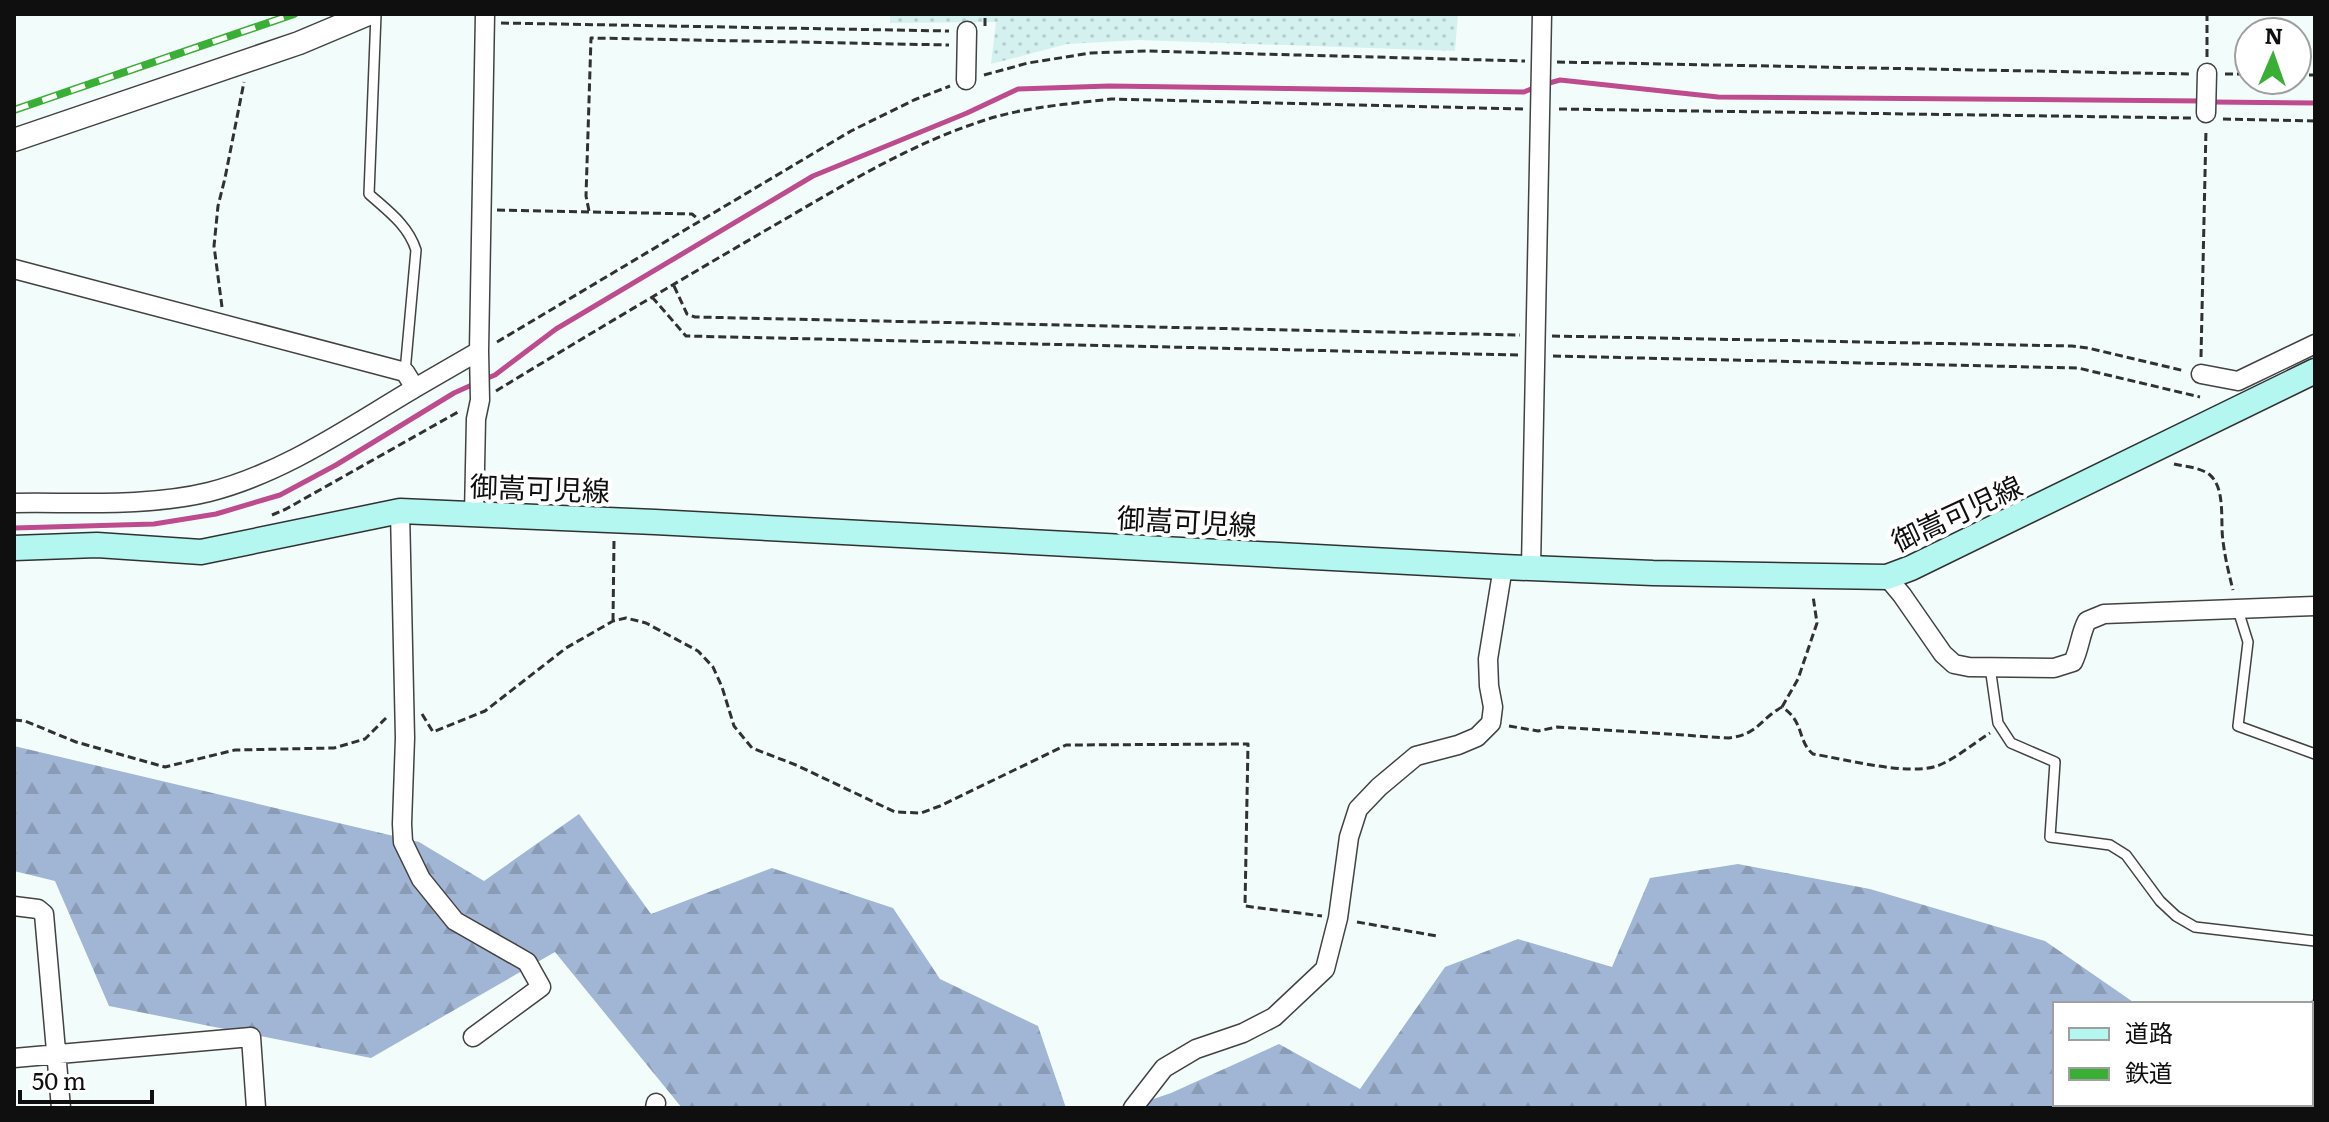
<svg xmlns="http://www.w3.org/2000/svg" width="2329" height="1122" font-family="Literata,'Noto Sans JP',serif">
	<style>
		.farmland { fill: url(#farmland-dots) }
		.forest { fill: url(#forest-firs) }
		.lines { fill: none; stroke-linecap: round; stroke-linejoin: round }
		.stream { stroke: #be4b8e; stroke-width: 5 }
		.service-casing { stroke: #424242; stroke-width: 12 }
		.minor-casing { stroke: #424242; stroke-width: 21 }
		.tertiary-casing { stroke: #424242; stroke-width: 25 }
		.secondary-casing { stroke: #313131; stroke-width: 27 }
		.path { stroke: #313131; stroke-width: 3; stroke-dasharray: 8 4; stroke-linecap: butt }
		.service { stroke: #fff; stroke-width: 9 }
		.minor { stroke: #fff; stroke-width: 18 }
		.tertiary { stroke: #fff; stroke-width: 22 }
		.secondary { stroke: #b4f6f0; stroke-width: 24 }
		.rail-casing { stroke: #39af36; stroke-width: 8 }
		.rail { stroke: #fff; stroke-width: 5; stroke-dasharray: 15; stroke-linecap: butt }
		.labels { text-anchor: middle; dominant-baseline: central; stroke-width: 8; stroke-linejoin: round; paint-order: stroke }
		.street-label { font-size: 28px; fill: #0f0f0f; stroke: #fff }
	</style>
	<defs>
		<pattern id="farmland-dots" width="8" height="8" patternUnits="userSpaceOnUse" patternTransform="scale(2)"><rect width="8" height="8" fill="#d4f1ef"/><path d="M2 2h.1M6 6h.1" fill="none" stroke="#b5cdcc" stroke-width="1.8" stroke-linecap="round"/></pattern>
		<pattern id="forest-firs" width="22" height="20" patternUnits="userSpaceOnUse" patternTransform="scale(2)"><rect width="22" height="20" fill="#a0b6d4"/><path d="M5 1l3.5 6h-7zM16 11l3.5 6h-7z" fill="#899bb5"/></pattern>
	</defs>
	<rect width="100%" height="100%" fill="#f2fdfb"/>
	<path class="farmland" d="M890,14H1458L1455,51L1139,40L1067,44L991,64L996,22L890,23Z"/>
	<path class="forest" d="M14,746L419,842L484,881L579,814L651,914L772,868L893,908L940,979L1038,1026L1066,1108H682L555,952L371,1058L109,1006L55,881L14,871Z
		M1738,864L1870,889L2045,941L2136,1004H2055V1104H2311V1004H2308L2315,997V1108H1127L1171,1093L1279,1044L1360,1089L1445,967L1518,939L1612,967L1650,878Z"/>
	<g class="lines">
		<path class="stream" d="M1546,84L1560,80L1718,97L2202,101
			M2212,102L2315,103
			M483,380L495,375L556,329L813,176L967,113L1018,89L1109,86L1524,92L1536,87
			M14,528L154,524L216,514L280,495L336,465L454,393L474,384"/>
		<g class="service-casing">
			<path id="service" d="M376,14L369,194C388,211 408,225 416,250L405,372
				M2238,610L2248,642L2238,726L2315,754
				M1990,667L1998,723L2011,743L2055,762L2050,837L2110,845L2126,855L2160,901L2176,916L2195,927L2315,941"/>
		</g>
		<g class="minor-casing">
			<path id="minor" d="M966,80L967,31
				M2206,113L2207,73
				M14,269L405,372L415,388L479,351
				M2201,374L2238,381L2315,344
				M14,503C76,502 148,507 209,492C284,473 349,427 415,388
				M400,511L405,738L402,824L403,842L421,879L455,921L527,962L541,987L473,1037
				M474,515L476,419L480,400L479,351L485,14
				M1531,567L1542,14
				M1887,577L1902,595L1943,654L1954,664L1969,667L2054,668L2073,662C2080,648 2080,634 2087,621L2104,614L2315,606
				M14,906L38,909L44,914L61,1108
				M14,1058L251,1037L256,1108
				M655,1108L656,1103
				M1133,1108L1164,1068L1196,1049L1243,1033L1274,1017L1325,969L1338,918L1349,837L1358,809L1379,787L1416,756L1458,745L1477,737L1491,723L1493,707L1489,686L1488,659L1503,567"/>
		</g>
		<g class="tertiary-casing">
			<path id="tertiary" d="M14,140L299,43L368,14"/>
		</g>
		<g class="secondary-casing">
			<path id="secondary" d="M14,548L97,545L201,552L400,511L655,522L1503,567L1653,573L1887,577L1911,568L2315,371"/>
		</g>
		<path class="path" d="M501,23L949,31
			M985,26V14
			M2207,57V14
			M1557,62L2189,74
			M2225,74H2249
			M984,75L1028,63L1091,53L1147,51L1525,61
			M2297,75H2315
			M1559,109L2191,118
			M2223,119L2315,121
			M497,210L692,214L699,220
			M589,211L586,196L591,38L949,45
			M674,286L687,314L695,317L1520,335
			M652,297L686,336L1518,355
			M222,307L214,246L218,206L225,178L244,82
			M1552,336L2072,346L2088,348L2185,371
			M497,342L851,131L914,100L950,86
			M1553,356L2078,368L2200,397
			M2201,357L2206,129
			M496,391C586,336 677,282 768,229C839,188 907,145 985,120C1025,107 1069,104 1111,99L1523,109
			M2174,464C2186,467 2200,467 2210,475C2226,489 2220,522 2223,541C2225,558 2229,574 2233,590
			M272,515L286,509L458,412
			M613,621L614,540
			M1782,707L1798,679L1817,623L1813,596
			M422,714L433,732L485,711L566,648L613,621L626,618L646,623L698,651L713,667L722,687L734,726L752,748L796,765L895,812L921,813L940,806L1066,745L1248,744L1245,906L1322,916
			M14,720L25,721L76,742L165,767L235,750L334,748L365,739L386,718
			M1509,726L1538,731L1557,727L1729,738C1759,734 1760,719 1782,707C1805,722 1797,741 1813,754C1844,759 1908,776 1937,766C1954,760 1974,743 1990,733
			M1357,922L1437,936"/>
		<use href="#service" class="service"/>
		<use href="#minor" class="minor"/>
		<use href="#tertiary" class="tertiary"/>
		<use href="#secondary" class="secondary"/>
		<g class="rail-casing">
			<path id="rail" d="M14,110L294,14"/>
		</g>
		<use href="#rail" class="rail"/>
	</g>
	<g class="labels">
		<g class="street-label">
			<text transform="translate(540 487) rotate(2)">御嵩可児線</text>
			<text transform="translate(1956 512) rotate(-25)">御嵩可児線</text>
			<text transform="translate(1187 520) rotate(3)">御嵩可児線</text>
		</g>
	</g>
	<rect width="2329" height="1122" fill="none" stroke="#0f0f0f" stroke-width="32"/>
	<rect x="2053" y="1002" width="260" height="104" fill="#ffffff" stroke="#9f9f9f" stroke-width="2"/>
	<rect x="2069" y="1028" width="40" height="12" fill="#b4f6f0" stroke="#9f9f9f" stroke-width="2"/>
	<text x="2125" y="1042" font-size="24" fill="#0f0f0f">道路</text>
	<rect x="2069" y="1068" width="40" height="12" fill="#39af36" stroke="#9f9f9f" stroke-width="2"/>
	<text x="2125" y="1082" font-size="24" fill="#0f0f0f">鉄道</text>
	<g transform="translate(2273 56) rotate(2)"><circle r="38" fill="#ffffff" stroke="#9f9f9f" stroke-width="2"/>
	<path d="M0-6L14 30L0 20L-14 30Z" fill="#39af36"/>
	<text y="-12" font-size="22" font-weight="bold" text-anchor="middle" fill="#0f0f0f">N</text>
	</g>
	<path d="M20 1090v12h132v-12" fill="none" stroke="#0f0f0f" stroke-width="4"/>
	<text x="32" y="1090" font-size="24" fill="#0f0f0f" stroke="#ffffff" stroke-width="6" paint-order="stroke">50 m</text>
</svg>
